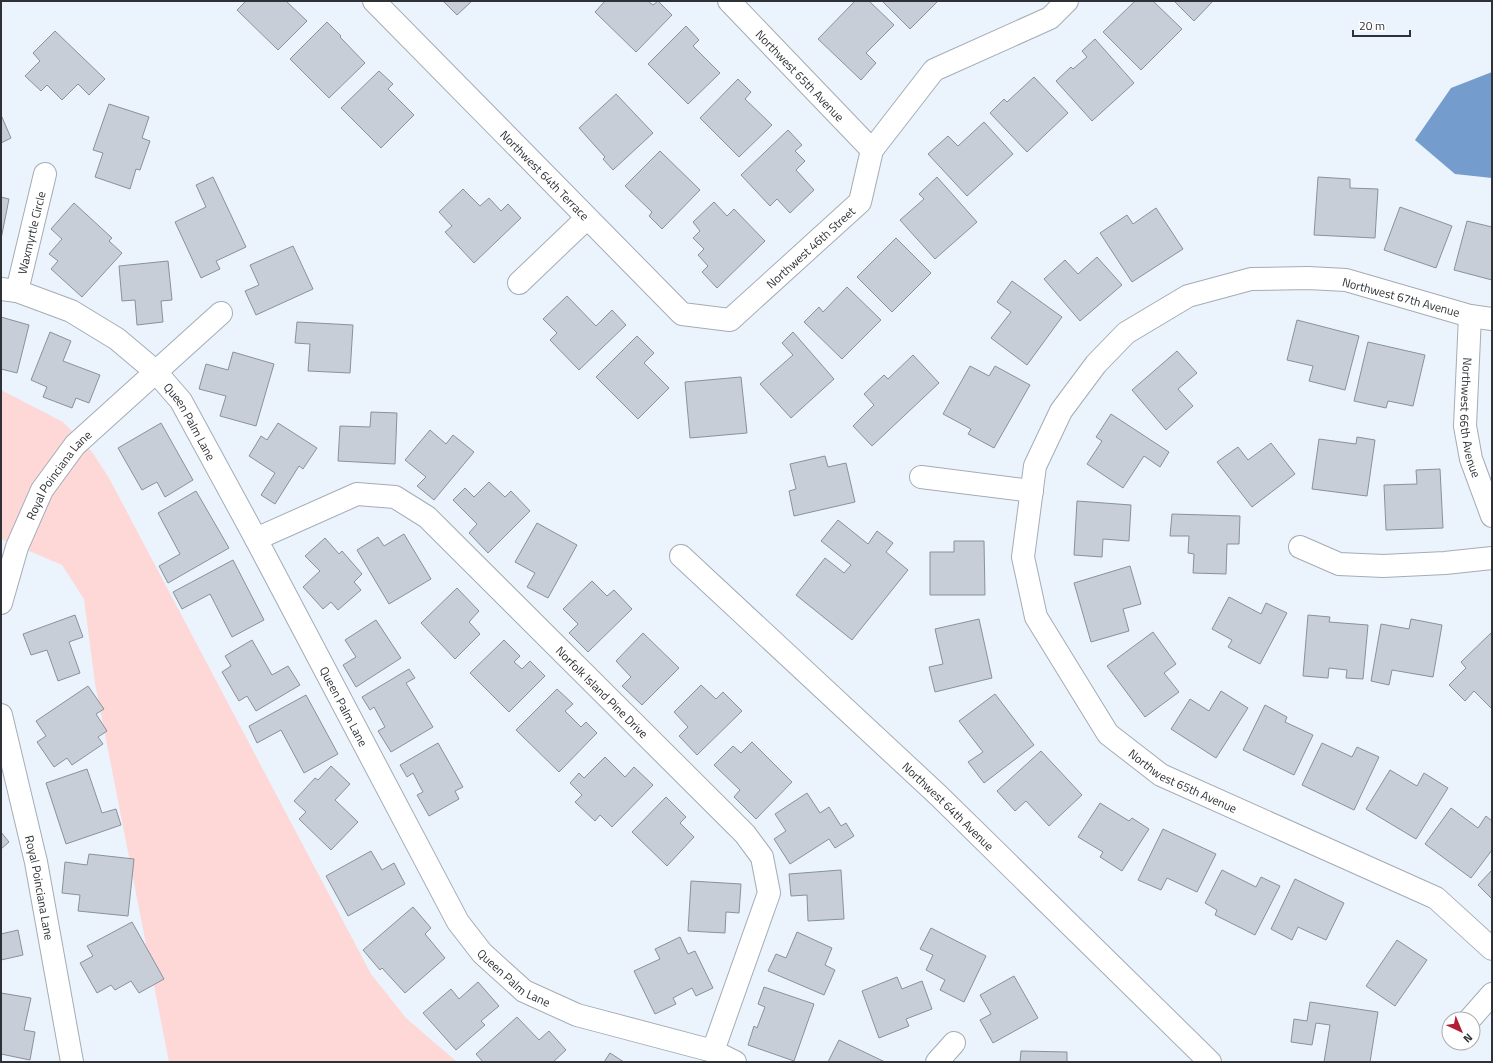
<svg xmlns="http://www.w3.org/2000/svg" width="1493" height="1063" font-family="'Titillium Web',sans-serif">
	<style>
		.green { fill: #fed7d7 }
		.water { fill: #749ccc }
		.building { fill: #c7ced8; stroke: #8a919a }
		.lines { fill: none; stroke-linecap: round; stroke-linejoin: round }
		.minor-casing { stroke: #a4acb5; stroke-width: 24 }
		.minor { stroke: #fff; stroke-width: 22 }
		.labels { text-anchor: middle; dominant-baseline: central; stroke-width: 3; stroke-linejoin: round; paint-order: stroke }
		.street-label { font-size: 12px; fill: #2e3135; stroke: #fff }
	</style>
	<rect width="100%" height="100%" fill="#ebf3fd"/>
	<path class="green" d="M1,390L63,422L92,452L109,478L371,974L406,1018L457,1062H169L95,683L84,599L62,565L1,539Z"/>
	<path class="water" d="M1492,72V178L1455,174L1415,140L1451,88Z"/>
	<path class="building" d="M246,1H286L307,21L278,50L237,10Z
		M443,1H472L457,15Z
		M605,1H648L653,5L658,1L672,15L636,52L595,12Z
		M855,1H869L894,25L866,53L876,63L861,80L818,39Z
		M882,1H938L910,29Z
		M1135,1H1153L1182,29L1141,70L1103,32Z
		M1174,1H1213L1194,21Z
		M327,22L341,36L340,37L365,63L329,98L290,59Z
		M686,26L699,40L693,46L720,73L688,104L648,64Z
		M55,31L105,79L89,95L78,84L62,100L47,85L41,91L25,76L40,61L33,53Z
		M1095,39L1134,83L1092,121L1056,81L1071,67L1073,69L1087,57L1082,51Z
		M379,71L393,84L388,89L414,115L381,148L341,108Z
		M1034,77L1068,113L1027,152L990,113L1004,99L1007,102Z
		M738,79L751,92L745,99L772,125L739,157L700,118Z
		M616,94L653,133L613,170L603,159L605,157L579,128Z
		M109,104L149,117L142,138L150,141L140,170L136,169L130,189L95,177L103,153L93,150Z
		M1,115L11,138L1,143Z
		M984,122L1013,154L967,196L928,154L948,136L958,146Z
		M788,130L802,145L795,151L805,161L796,170L814,190L790,213L777,199L770,206L741,175Z
		M660,151L700,190L662,229L649,216L652,212L625,186Z
		M213,177L246,247L216,261L220,269L201,278L175,222L206,207L196,185Z
		M937,177L977,222L935,259L900,220L924,199L919,194Z
		M1318,177L1350,179V188L1378,189L1375,238L1314,235Z
		M463,189L480,206L489,198L501,211L508,204L521,218L474,263L445,232L452,226L439,212Z
		M1,197L9,199L1,239Z
		M714,202L727,216L734,209L765,241L717,288L702,272L708,266L698,255L704,249L693,238L700,231L693,222Z
		M74,203L112,238L109,241L122,253L82,297L51,269L58,261L49,254L62,239L51,229Z
		M1400,207L1452,226L1436,268L1384,250Z
		M1156,208L1183,249L1132,282L1100,233L1127,215L1133,224Z
		M1467,221L1492,227V280L1454,270Z
		M896,238L931,273L892,312L857,277Z
		M293,246L313,289L256,315L245,291L259,285L250,265Z
		M1097,257L1122,285L1080,321L1044,279L1065,260L1078,274Z
		M168,261L172,300L161,301L163,322L137,325L135,300L122,301L119,266Z
		M1012,281L1062,317L1027,365L991,338L1011,312L997,302Z
		M847,287L881,320L842,359L804,322L819,307L823,312Z
		M567,296L596,326L612,310L626,325L579,370L550,340L557,333L543,319Z
		M1,317L29,325L17,373L1,369Z
		M1297,320L1359,336L1345,390L1309,381L1313,366L1287,360Z
		M297,322L353,325L350,373L308,371L310,344L295,343Z
		M50,332L71,341L63,361L100,375L89,403L76,398L72,408L43,397L47,387L31,380Z
		M793,332L834,379L791,418L760,384L793,355L782,343Z
		M637,336L654,353L644,363L669,388L638,419L596,377Z
		M1368,342L1425,355L1413,406L1388,401L1386,408L1354,401Z
		M1177,351L1197,373L1178,389L1193,406L1166,430L1132,390Z
		M233,352L274,364L256,426L220,416L226,396L199,389L206,364L228,370Z
		M913,355L939,383L872,446L853,426L874,405L864,394L884,375L888,379Z
		M970,366L989,376L995,366L1030,385L994,448L968,434L971,429L943,414Z
		M741,377L747,433L690,438L685,382Z
		M371,412L397,413L395,464L338,461L340,426L370,427Z
		M1111,414L1169,452L1160,467L1144,456L1123,488L1087,464L1102,441L1096,437Z
		M161,423L193,480L165,497L157,482L142,490L118,448Z
		M278,423L317,448L303,469L299,466L275,504L261,495L275,473L249,456L261,436L267,440Z
		M430,430L446,444L453,435L474,452L434,500L417,486L426,477L405,460Z
		M1357,437L1375,440L1367,496L1312,489L1319,439L1356,444Z
		M1271,443L1295,474L1252,507L1217,462L1238,447L1248,460Z
		M825,456L828,467L846,463L855,502L794,516L789,491L796,489L790,464Z
		M1440,469L1443,528L1386,530L1384,485L1417,484L1416,470Z
		M489,482L505,497L511,491L530,511L488,553L469,533L477,524L453,500L465,488L474,497Z
		M196,491L229,548L168,583L159,566L180,554L158,513Z
		M1077,501L1131,505L1129,541L1103,539L1102,557L1074,555Z
		M1172,514L1240,516L1239,544H1227L1226,574L1193,573L1194,554L1188,553L1189,536H1170Z
		M838,520L868,544L877,531L893,543L886,552L908,570L852,640L796,595L825,558L844,573L851,565L821,541Z
		M537,523L577,545L548,598L527,587L535,573L515,562Z
		M404,534L431,579L389,604L357,550L378,537L384,546Z
		M325,538L339,554L342,551L362,574L354,582L361,590L338,610L331,602L323,609L303,587L320,571L305,556Z
		M954,541H984L985,595H930V552H954Z
		M233,560L264,620L232,637L210,594L182,609L173,592Z
		M1130,566L1141,604L1123,609L1129,631L1091,642L1074,583Z
		M592,581L607,596L614,590L632,609L588,652L569,633L578,624L563,609Z
		M457,588L479,611L469,622L480,634L455,659L421,623Z
		M1229,597L1261,614L1266,603L1287,613L1260,664L1228,647L1232,640L1212,629Z
		M75,615L83,637L69,642L80,673L58,681L47,650L31,655L23,634Z
		M1308,615L1330,617L1329,622L1368,625L1363,679L1346,678L1347,670L1329,668L1328,678L1303,676Z
		M979,619L992,678L935,692L929,667L943,664L935,629Z
		M1411,619L1442,625L1433,677L1392,670L1389,685L1371,681L1381,624L1409,629Z
		M376,620L401,658L356,687L343,665L356,657L345,640Z
		M1153,632L1176,664L1164,673L1179,692L1145,717L1107,666Z
		M1492,632V709L1474,691L1465,701L1449,685L1466,668L1461,662Z
		M643,633L679,668L642,705L622,686L631,677L616,661Z
		M252,640L272,675L288,666L300,685L256,711L247,696L239,701L222,672L231,666L225,656Z
		M504,640L520,656L514,662L522,669L530,661L545,676L509,712L470,673Z
		M409,669L415,678L406,683L433,727L391,752L378,731L385,727L374,707L370,710L362,697Z
		M701,685L716,699L723,692L742,711L697,755L679,736L688,727L674,712Z
		M88,686L104,709L96,714L107,731L98,737L103,744L72,765L67,758L54,767L37,742L46,736L36,721Z
		M557,689L573,704L565,711L581,727L586,722L597,733L559,772L516,730Z
		M1221,691L1248,708L1216,758L1171,729L1190,699L1209,711Z
		M995,694L1034,745L984,783L968,762L983,752L959,721Z
		M306,695L338,754L304,773L281,730L257,743L249,726Z
		M1265,705L1287,717L1285,722L1313,735L1294,775L1243,750Z
		M752,742L792,782L756,819L734,797L740,790L714,765L733,746L741,753Z
		M438,743L463,787L455,791L459,799L429,816L417,795L423,792L413,773L407,777L400,765Z
		M1322,743L1352,757L1357,747L1379,757L1354,810L1302,785Z
		M1041,751L1082,795L1049,826L1026,801L1015,811L997,791Z
		M605,757L625,777L634,767L653,785L612,827L600,815L595,821L575,802L582,795L570,783L579,773L584,778Z
		M331,766L350,784L335,800L358,822L331,850L299,819L306,812L294,801L315,778L318,780Z
		M87,769L102,813L116,809L121,825L66,844L46,783Z
		M1390,770L1417,786L1424,773L1448,788L1416,839L1366,809Z
		M807,793L820,813L829,807L841,826L846,823L854,836L835,848L829,839L790,864L774,839L786,831L775,814Z
		M666,797L686,817L680,823L694,837L667,866L632,832Z
		M1100,803L1129,821L1132,818L1149,829L1122,871L1100,857L1103,852L1078,837Z
		M1451,808L1478,828L1486,816L1492,821V850L1471,878L1425,844Z
		M1163,829L1216,854L1197,892L1167,878L1161,890L1138,880Z
		M1,832L9,842L1,849Z
		M371,851L382,870L394,863L405,884L348,916L326,876Z
		M89,854L134,859L128,916L78,911L80,895L62,893L65,862L87,865Z
		M841,870L844,919L808,921L807,895L791,896L789,874Z
		M1222,870L1256,887L1261,877L1280,886L1255,935L1215,915L1217,910L1205,903Z
		M1492,870V899L1478,885Z
		M1295,879L1344,903L1326,940L1298,927L1292,940L1271,929Z
		M691,881L741,884L739,913L726,912L725,933L688,931Z
		M413,907L431,928L425,934L445,958L405,993L382,968L380,970L363,950Z
		M132,922L164,979L139,993L131,981L115,990L111,985L97,993L80,963L93,956L87,946Z
		M931,928L986,956L964,1002L940,990L945,980L926,970L933,955L920,949Z
		M18,930L23,955L1,960V934Z
		M797,932L832,948L825,965L835,970L824,995L768,971L776,954L786,958Z
		M680,937L688,954L695,951L713,988L696,996L692,988L673,998L676,1004L655,1014L634,971L660,959L655,949Z
		M1397,940L1427,960L1395,1006L1366,986Z
		M1014,976L1038,1018L993,1043L980,1020L991,1014L980,995Z
		M897,977L902,989L922,981L932,1009L906,1019L909,1026L879,1038L862,991Z
		M478,982L499,1006L481,1021L485,1025L456,1050L423,1013L451,989L459,999Z
		M764,987L814,1004L794,1061L748,1045L754,1026L757,1028L765,1007L758,1004Z
		M1,993L31,998L24,1030L35,1032L30,1060L1,1054Z
		M1310,1002L1378,1012L1370,1062H1324L1330,1025L1316,1023L1312,1045L1291,1042L1294,1019L1307,1021Z
		M517,1017L539,1040L549,1031L566,1050L553,1062H483L476,1054Z
		M839,1040L885,1062H828Z
		M1021,1051L1067,1052V1062H1020Z
		M610,1053L624,1062H604Z"/>
	<g class="lines">
		<g class="minor-casing">
			<g id="minor">
				<path id="s1" d="M374,1L682,314L730,320L860,202L872,150L934,70L1050,18L1067,1"/>
				<path id="s2" d="M729,1L872,150"/>
				<path d="M519,283L587,218"/>
				<path id="s3" d="M1,289L17,291L71,311L117,339L155,371L181,401L256,539L458,922L482,953L524,991L577,1015L713,1051L735,1062"/>
				<path id="s4" d="M17,291L45,174"/>
				<path id="s5" d="M1470,316L1465,426L1471,459L1492,516"/>
				<path id="s6" d="M1492,319L1470,316L1346,280L1308,278L1251,279L1188,296L1126,333L1096,364L1061,411L1035,466L1023,557L1036,617L1108,734L1161,775L1436,898L1492,949"/>
				<path d="M921,477L1032,491"/>
				<path id="s7" d="M256,539L357,494L395,497L427,517L745,834L762,857L769,893L713,1051"/>
				<path d="M1300,547L1339,564L1383,566L1445,563L1492,558"/>
				<path id="s8" d="M681,556L938,795L1210,1062"/>
				<path id="s9" d="M1,603L17,547L42,490L75,445L221,313"/>
				<path id="s10" d="M1,715L36,862L72,1062"/>
				<path d="M1470,1019L1492,994"/>
				<path d="M937,1062L954,1043"/>
			</g>
		</g>
		<use href="#minor" class="minor"/>
	</g>
	<g class="labels">
		<g class="street-label">
			<text stroke="none"><textPath href="#s2" startOffset="103">Northwest 65th Avenue</textPath></text>
			<text stroke="none"><textPath href="#s1" startOffset="244">Northwest 64th Terrace</textPath></text>
			<text stroke="none"><textPath href="#s4" startOffset="60">Waxmyrtle Circle</textPath></text>
			<text stroke="none"><textPath href="#s1" startOffset="596">Northwest 46th Street</textPath></text>
			<text transform="translate(1401 297) rotate(15)">Northwest 67th Avenue</text>
			<text stroke="none"><textPath href="#s5" startOffset="102">Northwest 66th Avenue</textPath></text>
			<text stroke="none"><textPath href="#s3" startOffset="239">Queen Palm Lane</textPath></text>
			<text stroke="none"><textPath href="#s9" startOffset="142">Royal Poinciana Lane</textPath></text>
			<text stroke="none"><textPath href="#s7" startOffset="434">Norfolk Island Pine Drive</textPath></text>
			<text stroke="none"><textPath href="#s3" startOffset="563">Queen Palm Lane</textPath></text>
			<text stroke="none"><textPath href="#s6" startOffset="926">Northwest 65th Avenue</textPath></text>
			<text stroke="none"><textPath href="#s8" startOffset="366">Northwest 64th Avenue</textPath></text>
			<text stroke="none"><textPath href="#s10" startOffset="177">Royal Poinciana Lane</textPath></text>
			<text stroke="none"><textPath href="#s3" startOffset="887">Queen Palm Lane</textPath></text>
		</g>
	</g>
	<rect width="1493" height="1063" fill="none" stroke="#2e3135" stroke-width="4"/>
	<g transform="translate(1461 1031) rotate(136)"><circle r="19" fill="#ffffff" stroke="#abadae"/>
	<path d="M0-3L7 15L0 10L-7 15Z" fill="#b11e35"/>
	<text y="-6" font-size="11" font-weight="bold" text-anchor="middle" fill="#2e3135">N</text>
	</g>
	<path d="M1353 30v6h57v-6" fill="none" stroke="#2e3135" stroke-width="2"/>
	<text x="1359" y="30" font-size="12" fill="#2e3135" stroke="#ffffff" stroke-width="3" paint-order="stroke">20 m</text>
</svg>
